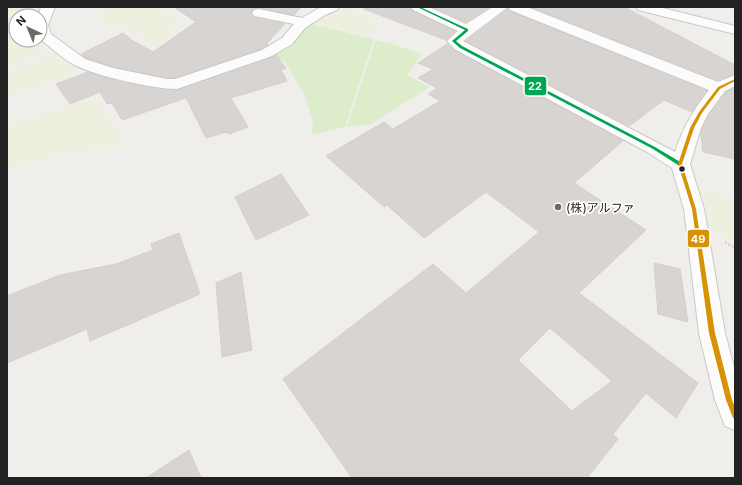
<svg xmlns="http://www.w3.org/2000/svg" width="742" height="485" font-family="Inter,'Noto Sans JP',sans-serif">
	<style>
		.farmland { fill: #efefdf }
		.grass { fill: #ddeccb }
		.building { fill: #d7d4d2; stroke: #d3d0cc; fill-rule: evenodd }
		.lines { fill: none; stroke-linecap: round; stroke-linejoin: round }
		.minor-casing { stroke: #c9c8c7; stroke-width: 2 }
		.path { stroke: #dccecd; stroke-width: 2.5; stroke-dasharray: 2 2; stroke-linecap: butt }
		.minor { fill: #fdfcfc; fill-rule: evenodd }
		.bus-1-casing { stroke: #fff; stroke-width: 3 }
		.bus-2-casing { stroke: #fff; stroke-width: 3 }
		.bus-1 { fill: #00a651; fill-rule: evenodd }
		.bus-2 { fill: #d79205; fill-rule: evenodd }
		.bus-dot { fill: #222; stroke: #fff; stroke-width: 1.5 }
		.poi-dot { fill: #6a6968; stroke: #fff; stroke-width: 1.5 }
		.labels { text-anchor: middle; dominant-baseline: central; stroke-width: 3.5; stroke-linejoin: round; paint-order: stroke }
		.poi-label { font-size: 12px; fill: #222; stroke: #fff; text-anchor: start }
		.line-badge { stroke: #fff; stroke-width: 1.5 }
		.badge-label { font-size: 11px; text-anchor: middle; font-weight: bold; fill: #fff }
	</style>
	<rect width="100%" height="100%" fill="#f0eeeb"/>
	<path class="farmland" d="M7,7H31L28,16H16V20L7,23Z
		M115,7H159L161,10L180,18L163,41L156,47L125,26L104,25L98,11Z
		M338,7L381,24L366,36L309,23Z
		M16,24V40H39L47,52L7,66V27Z
		M55,55L76,75L39,85L7,97V72Z
		M96,99L127,146L78,150L7,168V125Z
		M699,186L735,201V243L705,225Z"/>
	<path class="grass" d="M307,23L374,39L345,127L311,135L313,122L305,96L285,62L273,55Z
		M376,40L390,43L422,54L407,75L430,87L371,124L347,127Z"/>
	<path class="building" d="M174,7H301L294,15L259,8L254,9L251,12L254,17L285,24L267,43L268,45L261,49L175,78H167L113,67L86,58L81,54L123,33L133,41L153,52L196,22Z
		M365,7H410L412,11L455,31L446,40L364,9Z
		M433,7H490L466,22Z
		M531,7H624L735,65V74L718,80Z
		M508,9L509,11L707,91L692,112L664,100L629,126L466,41Z
		M447,44L455,51L623,141L574,183L646,230L579,293L698,383L676,418L646,393L613,434L618,439L587,478H352L283,379L433,264L466,293L539,232L486,192L424,238L387,205L384,207L326,156L384,122L393,129L440,101L428,94L437,88L418,78L433,69L418,63ZM550,328L612,381L572,411L518,360Z
		M276,55L286,68L281,70L287,81L231,98L248,127L229,134L226,132L206,138L186,98L122,120L112,103L107,104L100,92L70,104L56,84L88,72L140,86L177,90Z
		M735,88V159L703,152L701,134L702,129L709,115L726,92Z
		M281,174L309,215L256,240L235,197Z
		M179,233L200,294L90,341L87,329L7,363V296L60,275L116,264L153,250L151,244Z
		M654,263L680,269L688,322L658,314Z
		M241,272L252,350L222,357L216,283Z
		M189,450L201,478H146Z"/>
	<g class="lines">
		<g class="minor-casing">
			<path id="minor" d="M41,7H55L48,25L51,34L85,59L113,68L167,79H175L262,50L282,38L294,24L254,16L252,13L254,10L259,9L302,18L321,7H339L337,10L325,15L305,28L292,44L272,56L177,89C154,89 95,76 75,65C62,59 51,47 40,39V16H38Z
				M411,7H429L466,24L493,7H527L718,82L735,75V86L725,91L708,114L701,128L690,164L704,209L725,333L735,371V430L725,426L715,400L699,333L684,209L672,168L647,152L456,50L447,41L458,31L413,10ZM508,7L510,10L709,90C692,112 684,126 675,152L463,41Z
				M636,7H659L735,26V34L638,10Z"/>
		</g>
		<path class="path" d="M725,242L735,248"/>
		<use href="#minor" class="minor"/>
		<g class="bus-1-casing">
			<path id="bus-1" d="M417,7H420L468,29V31L456,41L462,46L655,147L682,163V165H678L653,149L460,48L452,41L465,30Z"/>
		</g>
		<g class="bus-2-casing">
			<path id="bus-2" d="M735,79V81L720,89L702,113L694,128L682,164L696,209L715,333L732,400L735,407V419L733,418L726,400L709,333L692,209L678,164L690,128L699,112L718,87Z"/>
		</g>
		<use href="#bus-1" class="bus-1"/>
		<use href="#bus-2" class="bus-2"/>
	</g>
	<circle class="bus-dot" cx="682" cy="169" r="3.5"/>
	<circle class="poi-dot" cx="558" cy="207" r="4"/>
	<g class="labels">
		<g class="poi-label">
			<text x="566" y="207">(株)アルファ</text>
		</g>
	</g>
	<g class="line-badge">
		<rect x="524" y="76" width="23" height="20" rx="4" fill="#00a651"/>
		<rect x="687" y="229" width="23" height="19" rx="4" fill="#d79205"/>
	</g>
	<g class="badge-label">
		<text x="535" y="90">22</text>
		<text x="698" y="243">49</text>
	</g>
	<rect width="742" height="485" fill="none" stroke="#222222" stroke-width="16"/>
	<g transform="translate(28 28) rotate(316)"><circle r="19" fill="#ffffff" stroke="#a7a7a7"/>
	<path d="M0-3L7 15L0 10L-7 15Z" fill="#6a6968"/>
	<text y="-6" font-size="11" font-weight="bold" text-anchor="middle" fill="#222222">N</text>
	</g>
</svg>
